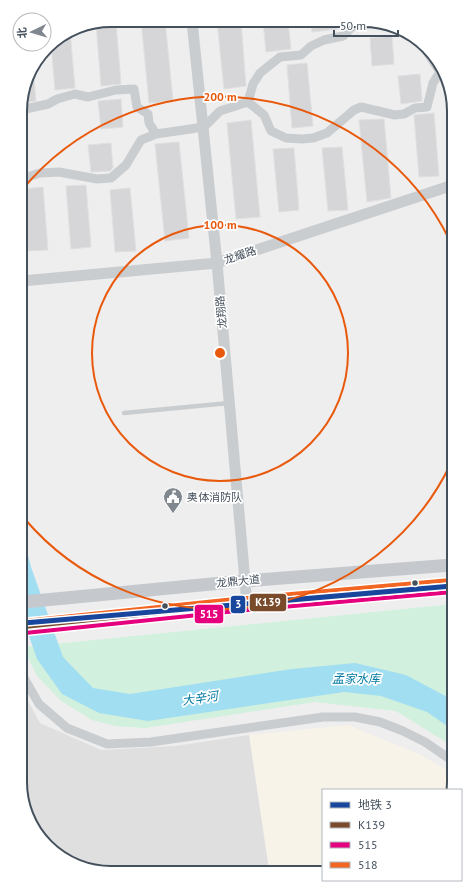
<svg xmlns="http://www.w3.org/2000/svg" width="474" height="893" font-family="'PT Sans','Noto Sans SC',sans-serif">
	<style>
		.commercial { fill: #f7f3e8 }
		.education { fill: #e0dfe0 }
		.green { fill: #d1f0de }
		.water { fill: #a2def1 }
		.building { fill: #d6d6d9; stroke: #e0e0e1 }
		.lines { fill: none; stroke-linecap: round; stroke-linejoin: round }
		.service { stroke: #cacdd0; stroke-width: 4.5 }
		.minor { stroke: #cacdd0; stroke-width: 9 }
		.tertiary { stroke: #cacdd0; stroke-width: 11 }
		.primary { stroke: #c5c9ce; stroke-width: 13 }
		.bus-1-casing { stroke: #fff; stroke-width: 7 }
		.bus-2-casing { stroke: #fff; stroke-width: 7 }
		.bus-3-casing { stroke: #fff; stroke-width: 7 }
		.bus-1 { stroke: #7a4b2a; stroke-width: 4 }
		.bus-2 { stroke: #e5007d; stroke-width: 4 }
		.bus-3 { stroke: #f26522; stroke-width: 4 }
		.metro-1-casing { stroke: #fff; stroke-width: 8 }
		.metro-1 { stroke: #18469d; stroke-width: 5 }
		.ring { fill: none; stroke: #e8590c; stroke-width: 2 }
		.bus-dot { fill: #44505c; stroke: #fff; stroke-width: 1.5 }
		.labels { text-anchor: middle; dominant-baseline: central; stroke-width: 3.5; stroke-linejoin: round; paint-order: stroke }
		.street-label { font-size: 11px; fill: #44505c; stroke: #fff }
		.poi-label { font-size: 11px; fill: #44505c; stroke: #fff; text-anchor: start }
		.water-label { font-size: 12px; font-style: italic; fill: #037ba2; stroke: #fff }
		.rim { fill: none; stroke: #44505c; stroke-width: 2 }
		.centre { fill: #e8590c; stroke: #fff; stroke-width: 2 }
		.ring-label { font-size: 12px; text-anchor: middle; font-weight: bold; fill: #e8590c; stroke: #fff; stroke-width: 3.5; stroke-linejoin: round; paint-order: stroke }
		.line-badge { stroke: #fff; stroke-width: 1.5 }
		.badge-label { font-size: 11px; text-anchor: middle; font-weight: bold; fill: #fff }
	</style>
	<rect width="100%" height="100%" fill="#efeeee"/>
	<path class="commercial" d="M348,725L419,754L454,774L453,790H323V869L269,870L249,735Z"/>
	<path class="education" d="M24,693L40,723L101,750L175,746L249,735L269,870L99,872L51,851L25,811Z"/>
	<path class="green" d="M453,604L454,747L396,711L315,702L145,728L115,726L92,720L61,701L37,676L24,650V647Z"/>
	<path class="water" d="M23,536L31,567L63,657L93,688L130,694L292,669L355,663L406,675L453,700V730L427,712L381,696L344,692L148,721L99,713L62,694L37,659L24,622Z"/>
	<path class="building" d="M141,20H165L173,101L149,103Z
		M217,21H241L246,86L224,89Z
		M263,21H288L291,49L266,52Z
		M311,21H336L337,29L312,32Z
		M116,22L121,84L101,86L96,23Z
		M70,31L75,88L55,90L51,43Z
		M392,36L394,64L372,66L370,38Z
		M307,63L313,126L292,128L287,65Z
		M33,66L36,101L21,103L29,71Z
		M420,74L422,101L401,104L398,76Z
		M121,99L123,127L101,129L98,101Z
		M434,113L439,176L419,177L414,115Z
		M384,119L391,198L367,202L359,120Z
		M251,120L260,217L236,219L227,123Z
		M179,142L189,238L165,241L155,144Z
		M111,143L113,168L110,171L91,172L88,145Z
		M342,147L348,210L328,211L322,148Z
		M294,148L299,210L279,212L273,149Z
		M86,185L91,247L71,249L66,186Z
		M43,187L48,250L28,251L23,189Z
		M130,188L136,251L115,252L110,190Z"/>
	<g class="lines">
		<path class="service" d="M124,413L229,403"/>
		<path class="minor" d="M420,41L440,72
			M248,102L253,84L260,73L280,57L301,55L311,46L324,40L343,36L352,27L380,22
			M21,110L48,104L57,99L75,94L88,97L116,90L134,89L137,107L148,114L149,123L156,134
			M21,179L40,173L59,172L97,179L111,178L126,165L141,140L156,134L204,127L220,111L248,102L264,115L271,131L286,138L302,139L313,138L327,133L354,110L361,107L395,115L404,114L415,108L427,107L433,83L440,72H443
			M24,678L39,704L67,728L107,744L151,742L323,717H355L380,722L403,731L425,742L454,762"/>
		<path class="tertiary" d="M192,21L217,263L247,604
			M22,281L217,263L450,186"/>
		<path class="primary" d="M24,602L232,582L452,565
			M24,627L236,605L452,586"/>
		<g class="bus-1-casing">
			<path id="bus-1" d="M24,627L236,605L452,586"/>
		</g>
		<g class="bus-2-casing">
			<path id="bus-2" d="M25,633L237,611L453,592"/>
		</g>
		<g class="bus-3-casing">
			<path id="bus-3" d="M24,621L235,599L451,580"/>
		</g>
		<use href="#bus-1" class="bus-1"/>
		<use href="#bus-2" class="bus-2"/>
		<use href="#bus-3" class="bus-3"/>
		<g class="metro-1-casing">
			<path id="metro-1" d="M24,623L452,586"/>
		</g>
		<use href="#metro-1" class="metro-1"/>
	</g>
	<g class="ring">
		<circle cx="220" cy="353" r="128"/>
		<path d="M451 463A256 256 0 0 1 24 518M22 190A256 256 0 0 1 450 241"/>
	</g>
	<defs>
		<g id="civic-pin" transform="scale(1)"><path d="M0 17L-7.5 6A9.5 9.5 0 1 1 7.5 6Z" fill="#80878f" stroke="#fff"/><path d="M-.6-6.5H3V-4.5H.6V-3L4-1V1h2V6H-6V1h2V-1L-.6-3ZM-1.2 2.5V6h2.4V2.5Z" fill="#fff"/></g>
	</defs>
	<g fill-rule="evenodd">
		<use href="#civic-pin" x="173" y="497"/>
	</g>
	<g class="bus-dot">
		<circle cx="415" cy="583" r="3.5"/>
		<circle cx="165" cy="606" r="3.5"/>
	</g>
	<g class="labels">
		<g class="street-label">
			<text transform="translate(240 255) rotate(-18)">龙耀路</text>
			<text transform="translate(221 312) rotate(-95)">龙翔路</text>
			<text transform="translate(238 581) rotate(-5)">龙鼎大道</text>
		</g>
		<g class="poi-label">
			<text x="187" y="497">奥体消防队</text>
		</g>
		<g class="water-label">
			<text x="356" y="678">孟家水库</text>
			<text transform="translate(200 698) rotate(-8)">大辛河</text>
		</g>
	</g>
	<path d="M0 0H474V893H0ZM111 27H363A84 84 0 0 1 447 111V782A84 84 0 0 1 363 866H111A84 84 0 0 1 27 782V111A84 84 0 0 1 111 27Z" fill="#fff" fill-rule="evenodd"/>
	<path class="rim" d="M111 27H363A84 84 0 0 1 447 111V782A84 84 0 0 1 363 866H111A84 84 0 0 1 27 782V111A84 84 0 0 1 111 27Z"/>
	<circle cx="220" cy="353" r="6" class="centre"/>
	<g class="ring-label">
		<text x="220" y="101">200 m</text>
		<text x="220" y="229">100 m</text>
	</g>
	<g class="line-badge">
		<rect x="249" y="593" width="38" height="19" rx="4" fill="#7a4b2a"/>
		<rect x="230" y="595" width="16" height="19" rx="4" fill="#18469d"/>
		<rect x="194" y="604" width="30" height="20" rx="4" fill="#e5007d"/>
	</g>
	<g class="badge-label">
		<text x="268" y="606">K139</text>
		<text x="238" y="608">3</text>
		<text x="209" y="618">515</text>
	</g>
	<rect x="322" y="789" width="140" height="92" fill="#ffffff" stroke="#b4b9be"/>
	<rect x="330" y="802" width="20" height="6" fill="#18469d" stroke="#b4b9be"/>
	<text x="358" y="809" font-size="12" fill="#44505c">地铁 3</text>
	<rect x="330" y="822" width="20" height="6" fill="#7a4b2a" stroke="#b4b9be"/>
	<text x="358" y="829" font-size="12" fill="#44505c">K139</text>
	<rect x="330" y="842" width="20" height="6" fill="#e5007d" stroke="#b4b9be"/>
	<text x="358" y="849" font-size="12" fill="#44505c">515</text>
	<rect x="330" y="862" width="20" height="6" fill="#f26522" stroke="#b4b9be"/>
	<text x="358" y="869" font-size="12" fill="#44505c">518</text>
	<g transform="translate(32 32) rotate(265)"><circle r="19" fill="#ffffff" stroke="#b4b9be"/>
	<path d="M0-3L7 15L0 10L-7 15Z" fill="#80878f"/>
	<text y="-6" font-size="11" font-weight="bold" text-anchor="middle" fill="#44505c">北</text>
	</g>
	<path d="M334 30v6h64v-6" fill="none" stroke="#44505c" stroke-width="2"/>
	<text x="340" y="30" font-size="12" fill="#44505c" stroke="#ffffff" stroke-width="3" paint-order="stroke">50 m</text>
</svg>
